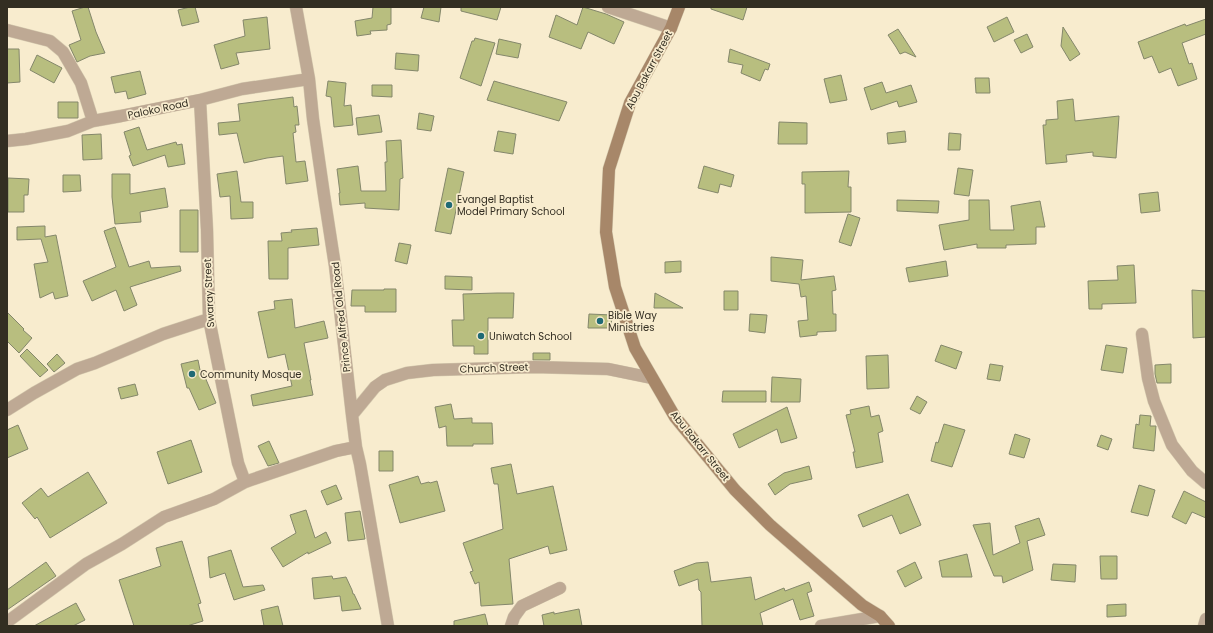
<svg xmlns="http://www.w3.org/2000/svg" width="1213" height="633" font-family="Poppins,sans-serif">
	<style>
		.building { fill: #b8be7f; stroke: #84876b }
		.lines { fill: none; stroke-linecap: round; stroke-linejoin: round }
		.street-casing { stroke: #d5caaf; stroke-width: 13 }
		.secondary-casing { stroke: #d5caaf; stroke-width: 13 }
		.street { stroke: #bea994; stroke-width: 12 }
		.secondary { stroke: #a78769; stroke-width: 12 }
		.poi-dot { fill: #206a75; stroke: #f8ecce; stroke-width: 1.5 }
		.labels { text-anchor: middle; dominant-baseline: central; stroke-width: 3.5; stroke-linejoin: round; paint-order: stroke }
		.street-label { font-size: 10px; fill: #332e22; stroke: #f8ecce }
		.poi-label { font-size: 10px; fill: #332e22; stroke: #f8ecce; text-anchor: start }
	</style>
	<rect width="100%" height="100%" fill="#f8ecce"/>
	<path class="building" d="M85,7H88L96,32L105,53L90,56L77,62L69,45L81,40L72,11Z
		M190,7H195L199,22L182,26L178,10Z
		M373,7H391V24L387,25V30L370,31L371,34L357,36L355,21L372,18Z
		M424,7H441L439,22L421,18Z
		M461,7H501L497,20L461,11Z
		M583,7L606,14L624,22L614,44L588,32L581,49L549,37L556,15L577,25Z
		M711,7H747L743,20L711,9Z
		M267,17L270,49L236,53L239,64L221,69L214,45L245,36L243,20Z
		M1007,17L1014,32L994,42L987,27Z
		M1206,19V34L1182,43L1189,64L1192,63L1197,79L1178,86L1171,68L1159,73L1152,56L1144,59L1138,42L1185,24L1186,26Z
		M1063,27L1080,54L1070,61L1061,46Z
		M898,29L909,46L916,57L905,52L900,54L896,47L888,35Z
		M1027,34L1033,47L1021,53L1014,40Z
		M475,38L495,43L481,86L460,78L472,41H474Z
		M499,39L521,44L518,58L496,54Z
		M7,49H19L20,82L7,83Z
		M730,49L770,64L768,70L765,69L760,81L741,73L743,65L728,62Z
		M396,53L419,55L418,71L395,69Z
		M37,55L62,68L54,83L30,70Z
		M140,71L146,94L128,99L126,91L115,93L111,77Z
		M841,75L847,100L830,103L824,79Z
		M975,78H989L990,93H976Z
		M328,81L346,83L344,106L351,105L353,125L334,127L331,97L326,96Z
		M494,81L567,102L559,121L487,100Z
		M882,82L886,93L911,85L917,102L899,107L897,101L871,110L864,88Z
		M372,85H392V97L372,96Z
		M293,97L294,107L297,106L299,125H295L296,132L293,133L296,162L305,161L308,181L286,184L283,156L267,158L244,163L237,133L219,135L218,123L240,121L238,104Z
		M1073,99L1075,121L1119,116L1116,158L1093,156V152L1066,155L1067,162L1046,164L1043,125H1046V120L1058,119L1057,101Z
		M58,102H78V118H58Z
		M419,113L434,116L431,131L417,129Z
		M379,115L382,132L358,135L356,118Z
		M779,122L807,123V144H778Z
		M139,127L147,150L176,142L177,145L182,144L185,164L168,167L165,155L133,166L129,156L131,155L124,132Z
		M498,131L516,134L513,154L494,151Z
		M905,131L906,142L888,144L887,133Z
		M949,133L961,134L960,150H948Z
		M101,134L102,159L83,160L82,135Z
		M401,140L403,178L400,179L399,210L365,208V203L340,205L339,193H340L337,169L358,166L361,191H386L385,162H387L386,141Z
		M704,166L734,175L731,187L720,184L718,193L698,188Z
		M448,168L464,172L451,234L435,231Z
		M958,168L973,170L969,196L954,194Z
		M237,171L241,202H253V218L231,219L230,196L220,197L217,174Z
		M849,171L848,187H851V212L805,213V184H802V172Z
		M112,174H130V194L165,188L168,207L140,212L141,222L115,224L112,197Z
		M63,175H80L81,191L63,192Z
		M8,178L29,179L28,195H24V212H8Z
		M1158,192L1160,211L1141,213L1139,194Z
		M897,200L939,201L938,213L897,211Z
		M969,200H989L990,230H1014L1011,206L1040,201L1045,227H1036V244L1006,245V248H977V244L944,250L939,225L969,220Z
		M180,210H198V252H180Z
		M848,214L860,218L851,246L839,242Z
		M45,226V237L56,235L68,296L55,299L53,292L40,298L34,264L48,262L41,239L17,240V227Z
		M115,227L129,267L149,261L151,268L180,266L181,271L130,287L137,305L124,311L116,290L92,301L83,281L116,267L104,231Z
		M317,228L319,245L288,248V279H269L268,241H282L281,233L292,232L291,230Z
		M399,243L411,245L407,264L395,261Z
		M771,257L803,260L801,280L834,276L836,290L832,291L833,314H836V331L817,332V335L800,337L798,321L808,320L806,296L801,297L799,284L771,281Z
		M681,261V272L665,273V262Z
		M946,261L948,276L909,282L906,268Z
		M1134,265L1136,303L1102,304V309H1089L1088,281L1118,280L1117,266Z
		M445,276L472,277V290L445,289Z
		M384,289H396V312H365V306H351L352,290H384Z
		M1192,290L1206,291V337L1193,338Z
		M724,291H738V310H724Z
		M497,293H514L513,318H488V354H474V346H453L452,320H464L463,294Z
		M655,293L683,308H654Z
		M292,299L295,328L324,321L328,338L304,343L311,380H310L313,395L253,406L251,395L292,386L285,354L268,358L258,312L275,309L274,301Z
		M7,312L24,329L23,330L32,338L19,353L7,341Z
		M589,314L612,315L611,328H588Z
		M750,314L767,315L765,333L749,331Z
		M941,345L962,352L956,369L935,361Z
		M1106,345L1127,348L1123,373L1101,370Z
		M27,349L48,370L40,377L20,356Z
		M533,353H550V360H533Z
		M57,354L65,363L54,372L47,364Z
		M888,355L889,388L867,389L866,356Z
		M198,360L200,370H202L216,403L199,410L189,388H187L181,364Z
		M990,364L1003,366L1000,381L987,379Z
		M1171,364V383H1157L1155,374V365Z
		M772,377L801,379L800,402H771Z
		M135,384L138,395L121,399L118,388Z
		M723,391H766V402H722Z
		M917,396L927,402L920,414L910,409Z
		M451,404L454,419L472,418V423H492L493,444H473V446H447L446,426L439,428L435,407Z
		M869,406L871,417L879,415L883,431L878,433L883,462L856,468L853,452H855L846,415L851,414L850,410Z
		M787,407L797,438L781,443L777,429L739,448L733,434Z
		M1140,415L1151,416L1150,426H1156L1154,451L1133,448L1136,424L1139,425Z
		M944,424L965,430L952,467L931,461L936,442L938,443Z
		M18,425L28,449L7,458V430Z
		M1015,434L1030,439L1024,458L1009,454Z
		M1101,435L1112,439L1108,450L1097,446Z
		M191,440L202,472L168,484L157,452Z
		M269,441L279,463L268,466L258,446Z
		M379,451H393V471H379Z
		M511,464L517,494L553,486L567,550L550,554L548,546L509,559L513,604L481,606L479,582L475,584L470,572L473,571L463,543L503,529L498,484H494L491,468Z
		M809,466L812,479L790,484L775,495L768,484L784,473Z
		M88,472L107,503L50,538L37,517L35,519L22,503L41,488L48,497Z
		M418,476L421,484L429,482L430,483L437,481L445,511L400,523L389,485Z
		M336,485L342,499L327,505L321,491Z
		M1139,485L1155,490L1148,516L1131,512Z
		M1184,491L1206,502V518L1192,512L1186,524L1172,517Z
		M908,494L921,525L900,534L892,515L863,527L858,515Z
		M306,510L315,538L326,532L331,543L308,554V552L283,567L271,548L296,533L290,515Z
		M360,511L365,539L348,541L345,513Z
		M1039,518L1045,535L1027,541L1033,570L1003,583L1002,576H994L973,525L990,523L993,555L1020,543L1015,526Z
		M182,541L201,603L198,604L203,621L187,626H134L119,580L161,566L156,548Z
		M231,550L243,587L263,585L265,590L234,600L225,573L210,578L208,557Z
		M967,554L972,577H942L939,561Z
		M1100,556H1117V579H1101Z
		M46,562L56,576L7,610V590Z
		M708,562L711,582L751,577L755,600L784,588L785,591L809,582L812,591L807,593L814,616L800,620L793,599L760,613L763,626H702L701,592L699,590L698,579L679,586L674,571L696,563Z
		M915,562L922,578L905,587L897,571Z
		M1053,564L1076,565L1075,582L1051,580Z
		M332,576L333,579L346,577L352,590L353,594H354L361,609L342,611L340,596L314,599L312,578Z
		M76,603L85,620L73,626H34Z
		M1126,604V616L1107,617V605Z
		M278,606L283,626H264L261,610Z
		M579,609L582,626H544L542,615L554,612V614Z
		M485,614L488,626H454V621Z"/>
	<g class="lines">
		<g class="street-casing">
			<path id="street" d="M296,7L309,79L313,119L324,195L335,266L352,415L356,447L360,464L388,626
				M608,7L671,28
				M7,30L50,41L63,52L81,83L93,121
				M200,100L207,230L209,319L238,463L245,482
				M7,141L26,139L68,131L93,121L121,116L200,100L242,89L309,79
				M1142,334L1148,378L1154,401L1172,445L1192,471L1206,483
				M7,410L34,393L77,369L95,363L163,334L209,319
				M352,415L375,387L385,380L407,373L433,370L534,367L608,369L652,378
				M7,622L86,564L122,544L164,517L214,499L245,482L336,451L356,447
				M511,626L514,617L522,606L560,588
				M821,626L880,616
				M1204,626L1206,619"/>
		</g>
		<g class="secondary-casing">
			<path id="secondary" d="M679,7L671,28L630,103L609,169L606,232L615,287L635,348L675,417L735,490L770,525L862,605L880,616L889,626"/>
		</g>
		<use href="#street" class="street"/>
		<use href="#secondary" class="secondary"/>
	</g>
	<g class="poi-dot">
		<circle cx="449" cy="205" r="4"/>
		<circle cx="600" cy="321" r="4"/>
		<circle cx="481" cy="336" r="4"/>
		<circle cx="192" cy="374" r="4"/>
	</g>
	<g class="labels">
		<g class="street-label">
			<text transform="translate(649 70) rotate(-62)">Abu Bakarr Street</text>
			<text transform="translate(158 109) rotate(-12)">Paloko Road</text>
			<text transform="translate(209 293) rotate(-93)">Swaray Street</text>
			<text transform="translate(341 317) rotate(-96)">Prince Alfred Old Road</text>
			<text transform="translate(494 368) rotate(-2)">Church Street</text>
			<text transform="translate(700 446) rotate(51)">Abu Bakarr Street</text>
		</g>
		<g class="poi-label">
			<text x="457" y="199">Evangel Baptist<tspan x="457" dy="12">Model Primary School</tspan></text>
			<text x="608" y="315">Bible Way<tspan x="608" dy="12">Ministries</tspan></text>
			<text x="489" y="336">Uniwatch School</text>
			<text x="200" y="374">Community Mosque</text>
		</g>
	</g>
	<rect width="1213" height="633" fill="none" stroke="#332e22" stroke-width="16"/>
</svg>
